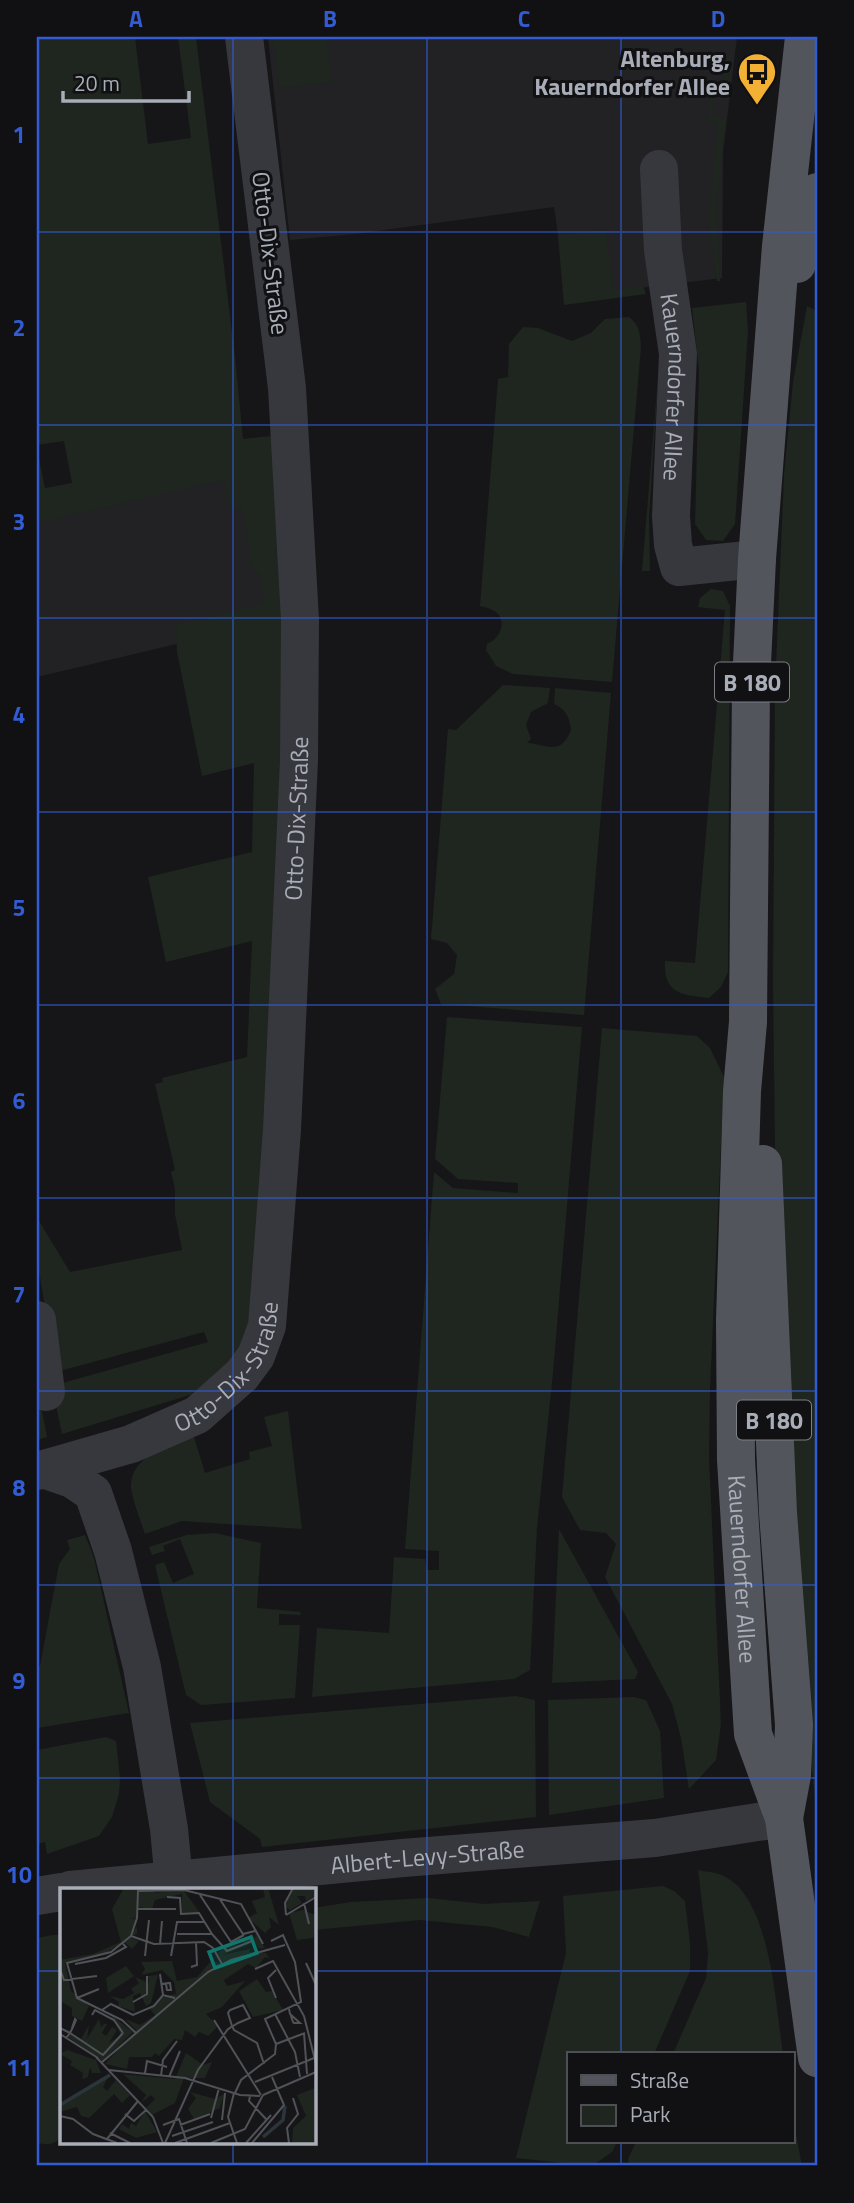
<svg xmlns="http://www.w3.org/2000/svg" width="854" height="2203" font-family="'Titillium Web',sans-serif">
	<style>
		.built { fill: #222225 }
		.green { fill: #1e261f }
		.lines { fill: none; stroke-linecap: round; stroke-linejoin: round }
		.street { stroke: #37383d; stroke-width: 38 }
		.primary { stroke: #53555c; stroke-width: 38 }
		.grid { fill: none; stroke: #325cd3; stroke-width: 2; stroke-opacity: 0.55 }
		.labels { text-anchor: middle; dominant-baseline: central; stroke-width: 6; stroke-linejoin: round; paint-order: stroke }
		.shield { fill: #111113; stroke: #7b7e86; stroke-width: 2 }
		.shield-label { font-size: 23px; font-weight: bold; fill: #a8adb8 }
		.poi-label { font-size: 24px; font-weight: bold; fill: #a8adb8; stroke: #111113; text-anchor: end }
		.street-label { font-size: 24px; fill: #a8adb8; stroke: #111113 }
		.inset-river { fill: none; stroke: #2c353c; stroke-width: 3.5 }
		.inset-road { fill: none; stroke: #505258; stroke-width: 2 }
		.view { fill: #0f766e; fill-opacity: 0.15; stroke: #0f766e; stroke-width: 3.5 }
		.inset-edge { fill: none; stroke: #a8adb8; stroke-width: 3.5 }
		.neatline { fill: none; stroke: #325cd3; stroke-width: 2.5 }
		.grid-label { font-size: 23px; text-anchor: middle; font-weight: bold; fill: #325cd3 }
	</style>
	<rect width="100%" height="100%" fill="#161618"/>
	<path class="built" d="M268,37H737L723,152L722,278L567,297L554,207L355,234L290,240Z
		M247,469L282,619L37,677V519Z"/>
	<path class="green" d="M37,37H135L148,144L191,138L178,37H196L235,357L243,439L272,436L281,550L283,811L255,1298L246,1338L231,1363L190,1395L62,1434L53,1391L59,1384L208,1342L204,1332L56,1372L37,1259V1222L39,1221L70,1272L182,1250L175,1214V1189L171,1172L175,1170L155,1084L163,1082L162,1078L247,1057L252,941L166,962L148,877L252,852L254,763L202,776L177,652L176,625L265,603L260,576L253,568L251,560L243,507H230L224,480L37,523L38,454L45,488L72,483L64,441L37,445Z
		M273,37H327L332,82L280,88Z
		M726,55L731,56L727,93H712V117L726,118L716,203L720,281H717L709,219L718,123L708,122L711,86L722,87Z
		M605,229L614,290L643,286L646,294L564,305L558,236Z
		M746,302L748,331L735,524L723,541L706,540L695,524L699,370L692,308Z
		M807,306L817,311V1817L807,1722L777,1323L773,980L775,690L784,475L793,382Z
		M629,317C640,325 640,334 641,347L612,682L513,674L496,666L486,650L487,644C499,640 508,622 496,612C492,609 485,607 480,606L498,379L508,377L509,344L523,327L538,328L572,341L591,333L605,319Z
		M659,365L649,518L650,571H642Z
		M711,589L723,591L730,606L728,972L721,987L709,998C682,995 663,994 665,961L695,963L725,610L698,607L700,598Z
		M503,685L550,688L548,703L531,712L526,725L531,739L527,743C546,744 561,757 571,730C570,718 566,709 554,704L555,688L611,693L584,1015L441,1004L435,989L454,974L457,955L447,943L431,939L448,729L456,730Z
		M447,1017L582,1027L553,1373L537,1528L530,1670L514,1679L312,1697L317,1628L389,1633L394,1557L425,1559L427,1570H439V1551L405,1549L434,1172L453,1188L518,1193V1183L458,1179L435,1159Z
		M602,1028L697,1036L710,1048L724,1077L710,1389L709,1457L721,1724L716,1760L689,1789L681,1738L672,1704L605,1577L616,1544L606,1533L580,1530L562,1497Z
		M37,1386L47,1437L37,1440Z
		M288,1411L302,1529L182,1521L145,1534C142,1524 130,1494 131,1485C132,1455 171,1444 194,1437L205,1473L250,1459L249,1452L272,1446L264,1417Z
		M559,1529L638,1672L635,1679L552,1683Z
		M215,1533L261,1543L257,1608L301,1612L300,1615L279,1614V1625H300L295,1698L201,1705L186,1695L155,1565L164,1562L173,1583L194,1574L180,1539L163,1546L165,1551L152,1555L149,1547L187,1535Z
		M85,1535L94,1558L129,1713L37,1728V1666H40L59,1564L70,1549L67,1540Z
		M516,1696L535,1700L536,1817L262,1847L260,1839L210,1802L190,1723Z
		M633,1697L646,1700L660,1731L664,1798L549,1815L548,1700Z
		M106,1737L116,1741L120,1779L119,1794L112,1817L99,1836L47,1854L45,1842L37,1844V1750Z
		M698,1870C706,1872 716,1872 724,1876C771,1898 776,2009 783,2054H673L706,1978L708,1952Z
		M663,1886L674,1891L685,1901L690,1943V1971L654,2054H569V2142H617L612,2152L592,2166L516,2158L566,1953L563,1896Z
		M429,1898L484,1904L540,1901L529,1937L492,1927L420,1920L313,1930V1908L351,1902Z
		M53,1935H61V2138C53,2145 47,2145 37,2143V1938Z
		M793,2118L802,2166H629L628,2159L636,2142H793Z"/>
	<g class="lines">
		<g class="street">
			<path id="s1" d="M659,169L663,250L678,354L671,516L673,545L679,567L757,559"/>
			<path d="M37,1320L46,1392"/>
			<path d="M46,1470L72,1479L93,1493L113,1551L142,1667L169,1829L174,1882"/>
			<path id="s2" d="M37,1471L131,1444L197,1415L242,1375L256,1356L267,1326L282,1130L299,760L300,620L287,388L244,37"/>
			<path id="s3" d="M70,1890L403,1858L655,1838L784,1818"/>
			<path d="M37,1896L61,1892"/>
		</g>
		<g class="primary">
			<path id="s4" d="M804,37L781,246L757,559L751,684L748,1022L742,1091L735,1320L736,1460L753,1734L784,1818L817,2058"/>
			<path d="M797,264L817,192"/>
			<path d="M763,1164L778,1513L794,1725L792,1775L784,1818"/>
		</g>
	</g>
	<path class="grid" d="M233,37V1890M427,37V2166M621,37V2054M37,232H817M37,425H817M37,618H817M37,812H817M37,1005H817M37,1198H817M37,1391H817M37,1585H817M37,1778H817M37,1971H61M313,1971H817M233,2142V2166M621,2142V2166"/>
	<defs>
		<g id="bus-pin" transform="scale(2.0125)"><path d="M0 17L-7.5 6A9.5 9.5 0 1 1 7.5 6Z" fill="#f2b134" stroke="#111113"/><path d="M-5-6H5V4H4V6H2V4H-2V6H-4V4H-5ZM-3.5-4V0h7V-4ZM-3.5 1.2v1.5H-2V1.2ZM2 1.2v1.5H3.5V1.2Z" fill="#111"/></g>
	</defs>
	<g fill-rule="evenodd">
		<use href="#bus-pin" x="757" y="72"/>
	</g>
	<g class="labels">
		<g class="shield">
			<rect x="715" y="662.5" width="74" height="39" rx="5"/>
			<rect x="737" y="1400.5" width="74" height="39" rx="5"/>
		</g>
		<g class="shield-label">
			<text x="752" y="682">B 180</text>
			<text x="774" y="1420">B 180</text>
		</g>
		<g class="poi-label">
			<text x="730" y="58">Altenburg,<tspan x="730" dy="28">Kauerndorfer Allee</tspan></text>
		</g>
		<g class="street-label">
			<text transform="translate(271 253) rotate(83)">Otto-Dix-Straße</text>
			<text stroke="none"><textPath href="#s1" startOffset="219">Kauerndorfer Allee</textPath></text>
			<text stroke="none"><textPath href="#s2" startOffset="794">Otto-Dix-Straße</textPath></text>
			<text stroke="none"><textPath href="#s2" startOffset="228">Otto-Dix-Straße</textPath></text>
			<text stroke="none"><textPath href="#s4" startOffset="1535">Kauerndorfer Allee</textPath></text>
			<text stroke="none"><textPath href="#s3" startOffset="359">Albert-Levy-Straße</textPath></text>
		</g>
	</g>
	<g transform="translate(60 1888)">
		<rect width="256" height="256" fill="#161618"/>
		<path d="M64,0H88L96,5L122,0L140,25H122V6L95,12L92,21L78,19L77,31L71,30L76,32L72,44L77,39V46L69,49L79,53L72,61L64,54L42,67L5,75L11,103L29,118L22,133L12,128V120L0,113V72L33,66L61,54L52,21ZM208,0L219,37L209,29L211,39L205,45L188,30L197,25L192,13L205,9L203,1ZM234,0H255V8L246,13L245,8H237L242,15L230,22L225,18ZM243,22L255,27V43L253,50L237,52L229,25ZM195,45L205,60L199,61L194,54L162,67L190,61L189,64L206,65L210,71L205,69L196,80L188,76L164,92L167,98L185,93L162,119L146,126L158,138L148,148L139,144L135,149L125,142L122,152L114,151L99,168L95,165L92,169H69L67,181L45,176L76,142L65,131L80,137L95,127L89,120L101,109L116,106L114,94L102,82L81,87L85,81L81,74L112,73L117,93L137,89L151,73L163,76L158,65L165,59L183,56L181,53L192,46L196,50ZM66,78L74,88L48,105L46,90ZM98,87L91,115L86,118L80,105L73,108L75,124L58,118L59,114L50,108L63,111L74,105L71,101L79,95L75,89L89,95L88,88ZM197,91L206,104L212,103L223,122L193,129L179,103ZM51,127L73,144L42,173L8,149L9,146L21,151L29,137L27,151L39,131L41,139L44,136H47L42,145L46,148L52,139L57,142L49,155L61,147ZM7,162L36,172L41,185H32L30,179L28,189L22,191L23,185L10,177L12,173L0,166ZM126,165L143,177L152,174L145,190H124L115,215L92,227L86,220L95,211L91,207L81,215L86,207L63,186L115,191ZM50,186L43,199L47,203L56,192L70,207L62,215L54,206L29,230L21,228L17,219L0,224V217L13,207ZM255,200V255H232L233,240L246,228L237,207ZM130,204L155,211L164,206L160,220L134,231L128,221L136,210ZM85,223L97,244L76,250L59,241L62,236L69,241L71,235L76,238Z" fill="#1e261f"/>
		<path class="inset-river" d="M0,217L50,187M203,249L223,232L225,218"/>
		<path class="inset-road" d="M124,2L181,16L203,56M140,7L171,54L184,47M107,9L120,10L121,26L139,25L152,46M159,10L183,46L195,43M244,15L249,36M78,21H116M226,27L256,9M226,27L225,15L233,0M117,46H152L167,63L192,53M71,48L94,56L144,54L153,60L162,76M100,56L102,33M85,68L89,32M111,68L117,34H145M246,75L256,97M15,76L46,70L66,59L63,56M131,79L137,77L136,54M0,81L4,92L37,88M195,81L213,73L244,128L256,176M216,82L208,90L216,110M100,86L103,107M101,96L109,95H110L111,102H107L106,96M17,110L39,101M73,114L87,106V88M229,121L230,126L231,127V128L233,134L234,135H240L230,126M42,122L51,116L73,127L94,118L103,107L115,110M215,126L235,164L240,189M32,127L35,122L54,132L63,145M154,132L201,207M0,140L10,145L13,139L16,132L15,131L12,140M76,145L62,132L17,110L7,75L51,64L71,48L77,30L78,3L125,2M244,145L247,186M0,146L38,170M6,150L10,145L43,167L63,145M216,156L245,145M36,169L93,229L103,255M41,175L148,84L171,72L225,57M49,182L125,190L180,207L200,208M85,185L87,173L107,179M101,188L103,172L117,153M109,189L120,163M195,194L254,170M174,205L168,229L177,255M175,205L181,192L215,166L216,156L205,131L241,114L235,74L223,47L211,53M203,207L256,184M190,208L189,213L206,231M65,226L74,233L86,222M0,228L13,231L33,246L57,255M151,230L159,200M162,232L165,205M103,237L119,231L127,255M120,237L150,226M50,245L70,255M112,248L153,234M47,251L78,213M105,255L138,182L168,141L170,140L172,138H173L178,135L190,130L183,117L170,122L168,125L172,138L174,142L197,155L204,176M115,255L170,235M151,255L185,241L203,207M186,255L211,227M192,255L224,217L212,189M229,255L227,240L238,226L233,210"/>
		<path class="view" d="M191,49L197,65L155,80L149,64Z"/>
		<rect width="256" height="256" class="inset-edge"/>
	</g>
	<rect width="854" height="2203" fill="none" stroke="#111113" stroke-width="77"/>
	<rect x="567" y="2052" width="228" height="91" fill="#111113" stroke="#4d4f55" stroke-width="2"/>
	<rect x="581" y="2075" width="35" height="10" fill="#53555c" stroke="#4d4f55" stroke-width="2"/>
	<text x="630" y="2088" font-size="21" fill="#a8adb8">Straße</text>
	<rect x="581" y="2105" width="35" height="21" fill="#1e261f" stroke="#4d4f55" stroke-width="2"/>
	<text x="630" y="2122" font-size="21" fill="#a8adb8">Park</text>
	<path d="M63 91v10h126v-10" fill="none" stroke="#a8adb8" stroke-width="3.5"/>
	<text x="74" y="91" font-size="21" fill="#a8adb8" stroke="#111113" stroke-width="5" paint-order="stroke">20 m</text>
	<rect x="38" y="38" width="778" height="2126" class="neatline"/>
	<g class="grid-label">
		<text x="136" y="27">A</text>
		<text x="330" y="27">B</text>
		<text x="524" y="27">C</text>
		<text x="718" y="27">D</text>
		<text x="19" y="143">1</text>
		<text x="19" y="336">2</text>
		<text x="19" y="530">3</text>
		<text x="19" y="723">4</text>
		<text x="19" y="916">5</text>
		<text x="19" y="1109">6</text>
		<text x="19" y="1303">7</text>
		<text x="19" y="1496">8</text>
		<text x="19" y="1689">9</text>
		<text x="19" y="1883">10</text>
		<text x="19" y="2076">11</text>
	</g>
</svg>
